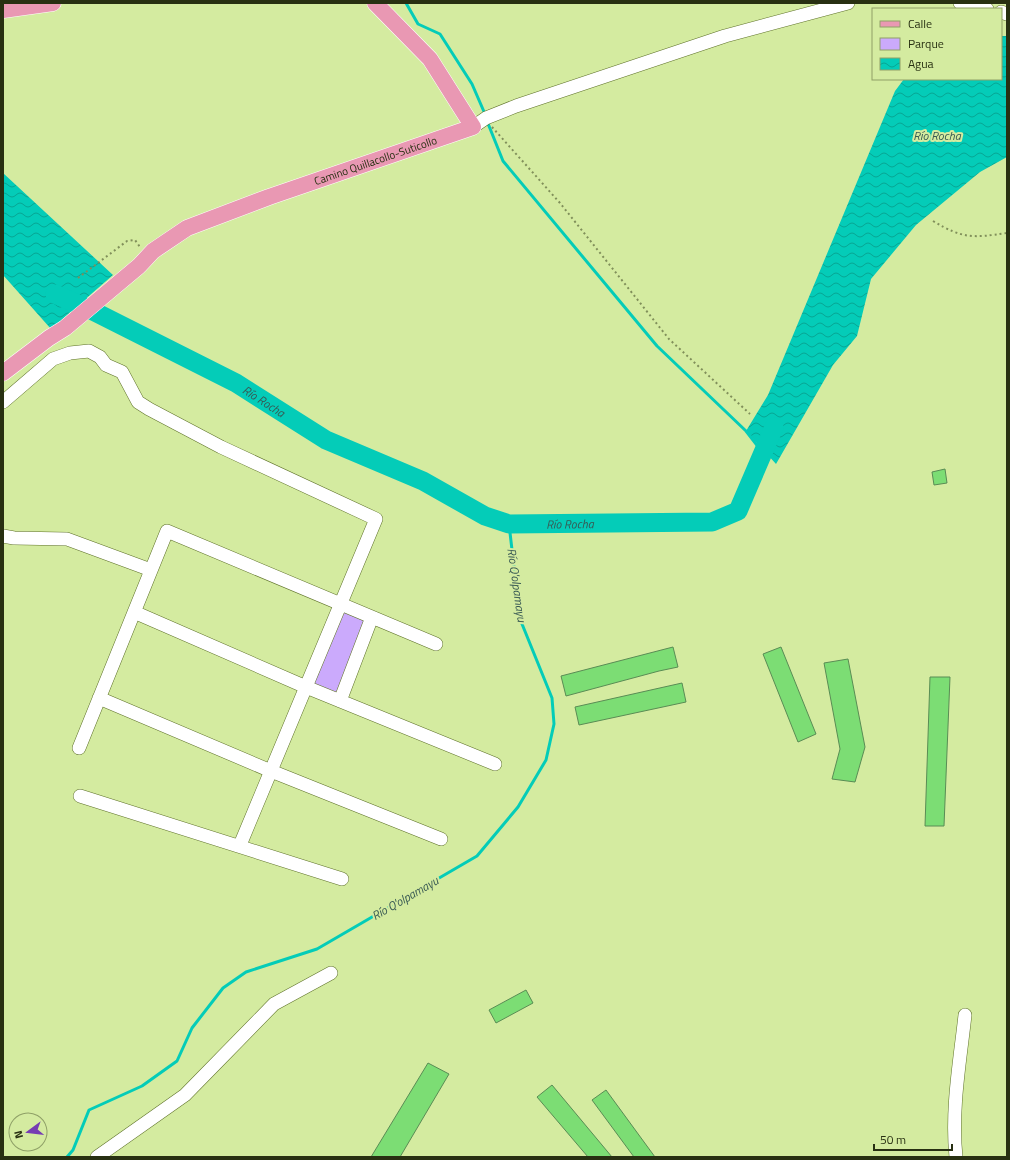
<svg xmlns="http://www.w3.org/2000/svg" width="1010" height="1160" font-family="'Titillium Web',sans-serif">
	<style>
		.green { fill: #cbaafc }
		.water { fill: url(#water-waves) }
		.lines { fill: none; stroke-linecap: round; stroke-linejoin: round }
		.stream { stroke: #04ccb8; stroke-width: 3 }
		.river { stroke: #04ccb8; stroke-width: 19 }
		.building { fill: #7cdd74; stroke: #598c54 }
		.minor-casing { stroke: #5f722a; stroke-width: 14 }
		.major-casing { stroke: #fff; stroke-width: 17 }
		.path { stroke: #808f5a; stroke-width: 2; stroke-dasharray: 2 3; stroke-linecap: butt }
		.minor { stroke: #fff; stroke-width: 13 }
		.major { stroke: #e998b3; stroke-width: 16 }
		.labels { text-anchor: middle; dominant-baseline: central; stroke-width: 4; stroke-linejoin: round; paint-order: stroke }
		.street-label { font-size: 11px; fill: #283012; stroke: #d4eba0 }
		.water-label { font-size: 12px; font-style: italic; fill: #385953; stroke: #d4eba0 }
	</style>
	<defs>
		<pattern id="water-waves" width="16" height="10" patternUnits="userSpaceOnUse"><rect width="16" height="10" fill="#04ccb8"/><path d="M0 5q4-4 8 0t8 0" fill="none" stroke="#06a694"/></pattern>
	</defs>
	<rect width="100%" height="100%" fill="#d4eba0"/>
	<path class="green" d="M343,609L366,619L335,695L312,685Z"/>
	<path class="water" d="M1001,36H1007V157L980,172L916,225L871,279L857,336L833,365L776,464L746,431L768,395L895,91L904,79H1001Z
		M3,173L113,275L51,329L3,275Z"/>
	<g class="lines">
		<path class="stream" d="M406,3L418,24L440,34L472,84L485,114
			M487,121L503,161L657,346L746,431L763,453
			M67,1157L73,1150L89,1110L142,1086L177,1061L192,1028L223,988L246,972L317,949L477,856L518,807L546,760L554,724L552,698L520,619L509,524"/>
		<path class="river" id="s1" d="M55,294L91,310L236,383L326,440L423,481L485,516L509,524L712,522L738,511L774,427"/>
	</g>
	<path class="building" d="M945,469L947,483L934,485L932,472Z
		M673,647L678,667L659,671L566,696L561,676Z
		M781,647L816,734L798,742L763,654Z
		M848,659L865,747L855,782L832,779L840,749L824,663Z
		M930,677H950L944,826H925Z
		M682,683L686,702L579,725L575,707Z
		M526,990L533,1003L496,1023L489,1010Z
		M428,1063L449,1074L400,1157H371Z
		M552,1085L612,1157H588L537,1097Z
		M606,1090L655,1157H634L592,1100Z"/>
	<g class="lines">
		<g class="minor-casing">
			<path id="minor" d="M960,3L987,9
				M1001,12L1007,14
				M473,127L486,118L516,106L725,36L848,3
				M3,402L53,359L70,353L89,351L100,357L106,365L122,372L138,402L149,409L221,447L376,519L240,845
				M3,536L14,538L67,539L151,570
				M134,612L306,687L495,764
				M99,698L271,771L441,839
				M340,701L372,617
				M79,748L167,531L436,644
				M80,796L342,879
				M97,1157L185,1095L274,1004L331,973
				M956,1157C951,1110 960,1061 965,1015"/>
		</g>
		<g class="major-casing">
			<g id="major">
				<path d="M3,10L53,3"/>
				<path id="s2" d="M3,373L49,338L65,328L139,266L153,251L187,228L269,197L473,127L430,59L375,3"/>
			</g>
		</g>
		<path class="path" d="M492,127L560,203L669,339L750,414
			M933,221C963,239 973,238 1007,233
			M78,278L127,241L135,240L140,247"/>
		<use href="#minor" class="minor"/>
		<use href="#major" class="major"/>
	</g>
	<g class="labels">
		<g class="street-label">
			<text stroke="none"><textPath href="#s2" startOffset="435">Camino Quillacollo-Suticollo</textPath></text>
		</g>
		<g class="water-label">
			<text x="937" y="135">Río Rocha</text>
			<text stroke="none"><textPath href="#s1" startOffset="235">Río Rocha</textPath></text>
			<text stroke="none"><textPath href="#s1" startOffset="571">Río Rocha</textPath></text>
			<text transform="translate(517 585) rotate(82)">Río Q'olpamayu</text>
			<text transform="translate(405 898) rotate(-30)">Río Q'olpamayu</text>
		</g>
	</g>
	<rect width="1010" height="1160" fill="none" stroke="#283012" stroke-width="8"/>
	<rect x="872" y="8" width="130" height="72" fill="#d4eba0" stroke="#8fa067"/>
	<rect x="880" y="21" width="20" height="6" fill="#e998b3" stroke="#8fa067"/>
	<text x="908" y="28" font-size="12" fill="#283012">Calle</text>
	<rect x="880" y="38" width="20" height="12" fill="#cbaafc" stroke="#8fa067"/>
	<text x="908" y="48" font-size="12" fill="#283012">Parque</text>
	<rect x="880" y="58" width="20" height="12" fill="url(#water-waves)" stroke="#8fa067"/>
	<text x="908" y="68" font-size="12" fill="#283012">Agua</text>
	<g transform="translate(28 1132) rotate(255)"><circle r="19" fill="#d4eba0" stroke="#8fa067"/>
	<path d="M0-3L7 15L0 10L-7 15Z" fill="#763db3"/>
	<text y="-6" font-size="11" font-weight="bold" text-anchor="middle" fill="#283012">N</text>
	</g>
	<path d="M874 1144v6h78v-6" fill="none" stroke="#283012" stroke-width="2"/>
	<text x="880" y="1144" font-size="12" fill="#283012" stroke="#d4eba0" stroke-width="3" paint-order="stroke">50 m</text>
</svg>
